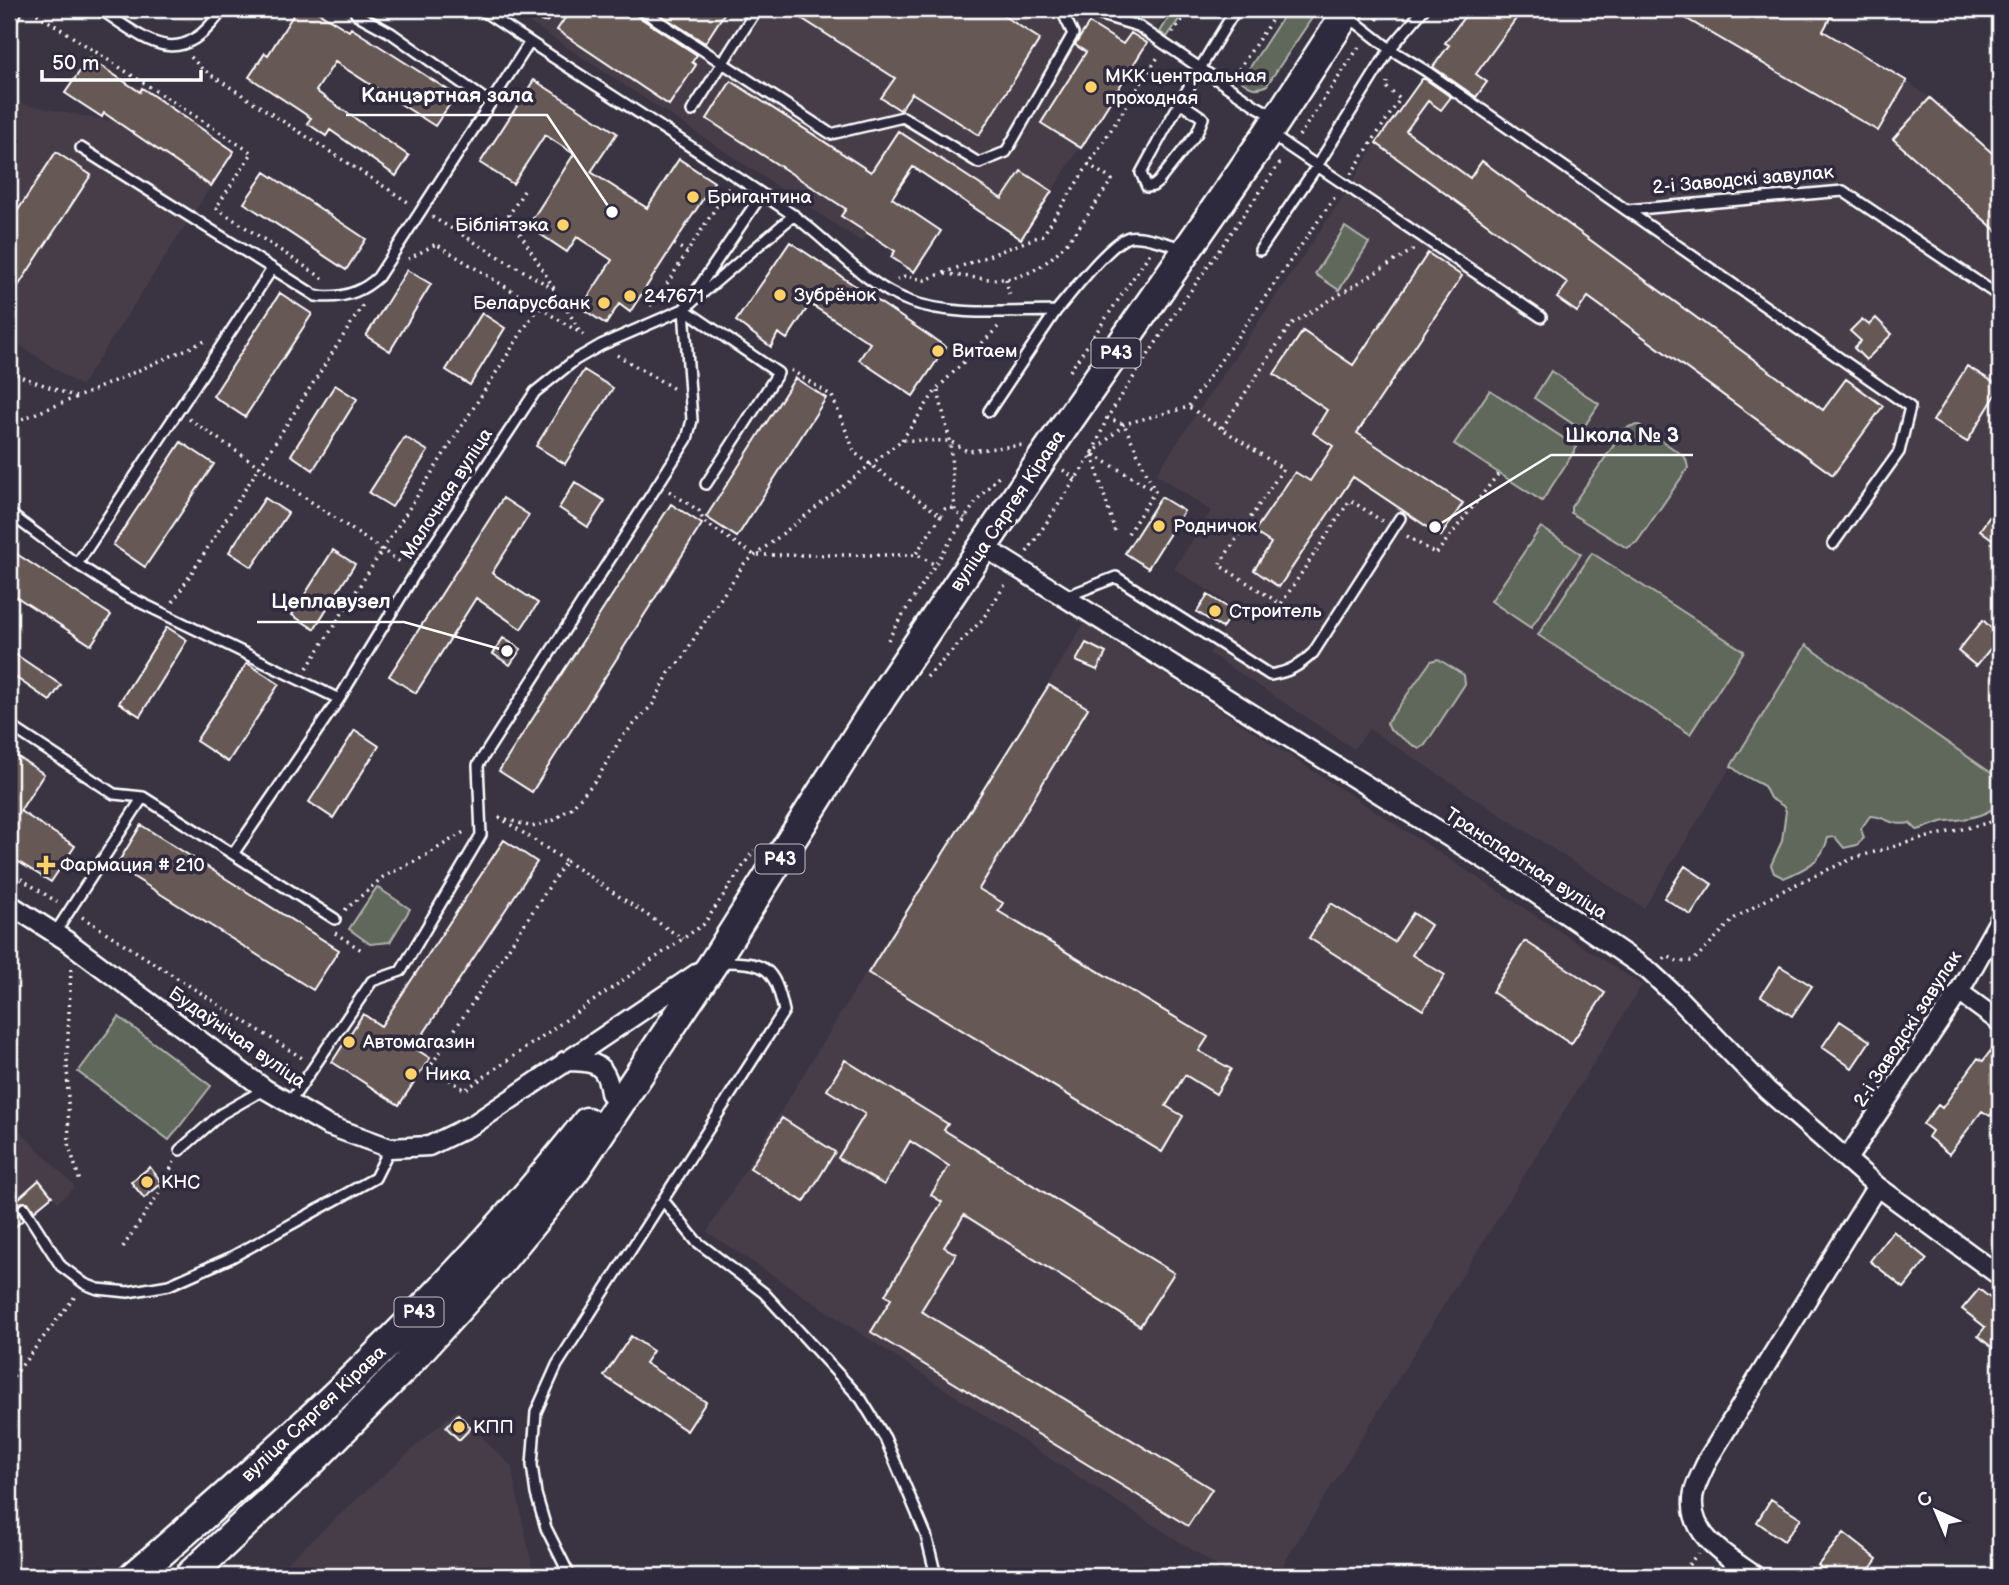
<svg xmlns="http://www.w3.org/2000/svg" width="2009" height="1585" font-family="'Balsamiq Sans',sans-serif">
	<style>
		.built { fill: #473e48 }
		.green { fill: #61685b; stroke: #b0b4ad; stroke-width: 2 }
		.building { fill: #665955; stroke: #fff; stroke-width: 2 }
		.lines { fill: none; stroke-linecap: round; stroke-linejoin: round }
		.service-casing { stroke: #fff; stroke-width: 14 }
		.minor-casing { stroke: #fff; stroke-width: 23 }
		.primary-casing { stroke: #fff; stroke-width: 33 }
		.path { stroke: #fff; stroke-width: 3.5; stroke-dasharray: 2 5; stroke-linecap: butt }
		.service { stroke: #2f2a3d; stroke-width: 9 }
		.minor { stroke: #2f2a3d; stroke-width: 18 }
		.primary { stroke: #2f2a3d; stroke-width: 28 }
		.poi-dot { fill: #ffd166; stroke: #2f2a3d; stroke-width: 2.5 }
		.labels { text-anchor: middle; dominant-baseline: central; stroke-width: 7; stroke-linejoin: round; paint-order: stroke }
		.shield { fill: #2f2a3d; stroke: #c1bfc5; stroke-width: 2 }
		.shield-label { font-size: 18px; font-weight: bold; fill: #fff }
		.poi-label { font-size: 19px; fill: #fff; stroke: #2f2a3d; text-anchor: start }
		.street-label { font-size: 19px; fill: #fff; stroke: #2f2a3d }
		.leader { fill: none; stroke: #fff; stroke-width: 2.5 }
		.callout-dot { fill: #fff; stroke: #2f2a3d; stroke-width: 2.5 }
		.callout-label { font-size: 21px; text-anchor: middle; font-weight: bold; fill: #fff; stroke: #2f2a3d; stroke-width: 7; stroke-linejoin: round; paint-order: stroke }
	</style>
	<rect width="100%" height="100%" fill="#3a3342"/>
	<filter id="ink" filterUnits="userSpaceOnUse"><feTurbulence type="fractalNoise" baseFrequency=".0143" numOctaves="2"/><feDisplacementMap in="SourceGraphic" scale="14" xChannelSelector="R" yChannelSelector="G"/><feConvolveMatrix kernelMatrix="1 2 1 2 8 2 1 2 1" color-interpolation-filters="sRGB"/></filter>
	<g filter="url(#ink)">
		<path class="built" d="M147,9H201L191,23Z
			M509,9H1169L1021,239L913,167L862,242Z
			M1470,9H1785L1907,81L1930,98L2000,160V779L1806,645L1644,908L1369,729L1354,749L1209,653L1238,609L1174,569L1211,511L1156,474L1349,188L1376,143Z
			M135,84L234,151L81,386L9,338V99L22,104L109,121Z
			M1085,622L1642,985L1276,1576H1233L1049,1458L707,1232L877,954L982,792Z
			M9,1120L75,1187L58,1202L52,1196L9,1233Z
			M455,1411L511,1466L534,1576H272Z"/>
		<path class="green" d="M1174,9H1186L1167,37L1160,32Z
			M1288,9H1318L1267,85C1256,91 1250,88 1241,81Z
			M1345,227L1369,243L1339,290L1315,274Z
			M1551,371L1599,404L1582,430L1534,398Z
			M1490,390L1577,447L1542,501L1454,444Z
			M1639,425L1681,454L1686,459L1688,468L1637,542L1627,548L1577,517L1571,513V507L1625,429L1631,426Z
			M1541,527L1581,554L1531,628L1491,601Z
			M1592,553L1744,651L1690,734L1538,635Z
			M1806,645L2000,779V803C1986,817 1964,820 1946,821C1937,822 1927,828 1917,830L1910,823C1889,827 1887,816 1870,816L1861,829L1864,838L1857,845L1844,848L1835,837L1828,838C1822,862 1805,869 1784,878L1774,873L1771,865L1782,841L1786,811L1783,806L1770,798L1764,786L1741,774L1731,766Z
			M1438,659L1464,675L1465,684L1425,745L1419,749L1390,730L1387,723L1431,661Z
			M377,887L410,909L390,942L370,944L349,929Z
			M119,1017L211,1086L169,1140L78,1072Z"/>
		<path class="building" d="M297,9H313L349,31L351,28L456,95L435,126L335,62L316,91L409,156L396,176L330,130L326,136L307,123L311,118L249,77L265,53L268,55Z
			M571,9H633L636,15L697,55L692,62L696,65L669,105L557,30Z
			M652,9H727L705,43Z
			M787,9H993L1040,39L979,135L912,93L900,110L881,98L895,78Z
			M1470,9H1523L1476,74L1487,82L1476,97L1433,67L1449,45L1445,43Z
			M1670,9H1835L1823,31L1907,81L1878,131Z
			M1089,23L1123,44L1131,33L1147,43L1081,148L1041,123L1086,52L1075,45Z
			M89,58L140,92L142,88L234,151L211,186L104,113L102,117L65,93Z
			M1422,79H1425L1451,97L1441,110L1428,101L1406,131L1470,178L1482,161L1823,410L1846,379L1883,406L1833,475L1588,297L1577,312L1557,298L1568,283L1376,143Z
			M534,80L617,133L591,172L647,208L679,159L714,182L630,312L619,304L606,324L581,308L612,260L577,237L567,252L528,226L574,154L545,135L513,184L480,163Z
			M731,81L871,172L898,131L1002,199L1021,171L1052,191L1021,239L913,167L892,198L941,231L914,272L891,257L895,251L841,216L846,209L707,119Z
			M1930,98L2000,160V234L1893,139Z
			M56,152L91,175L9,300V224Z
			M265,172L366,239L346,270L244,203Z
			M790,242L946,347L913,396L859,360L870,343L810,304L787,339L778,333L771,347L736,321Z
			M1428,253L1462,276L1357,433L1463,503L1441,536L1353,477L1279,587L1254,570L1271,543L1254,532L1295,472L1310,481L1333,446L1313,433L1327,410L1274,374L1303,331L1353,365Z
			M407,270L431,284L390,351L366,336Z
			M280,293L312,314L245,417L213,396Z
			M482,313L505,328L470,385L446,370Z
			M1876,318L1892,334L1866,360L1854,348L1861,341L1850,331L1862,319L1869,325Z
			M1967,366L2000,386V388L1967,442L1933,421Z
			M584,370L613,388L565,464L536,446Z
			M795,378L826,398L737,537L706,517Z
			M335,385L357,399L313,470L291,455Z
			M405,437L428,451L392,507L369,493Z
			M181,442L214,464L145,567L113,545Z
			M575,482L605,501L588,527L559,508Z
			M1161,497L1184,511L1148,568L1125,553Z
			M265,498L288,513L252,567L229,552Z
			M503,498L529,515L492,573L538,603L521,629L476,598L416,693L389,676Z
			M2000,502V545L1980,530Z
			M671,504L702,524L532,792L499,771Z
			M9,549L111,615L91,645L9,592Z
			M333,550L355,564L314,629L292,615Z
			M1208,595L1233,611L1222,628L1197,612Z
			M1983,620L2000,637L1976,666L1958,651Z
			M167,627L187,640L140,716L119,703Z
			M503,638L521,649L510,665L493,654Z
			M1086,643L1106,653L1097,670L1076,661Z
			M9,650L61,685L50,701L9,673Z
			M247,663L279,684L228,762L196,741Z
			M1049,685L1088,708L979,889L1003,903L998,911L1208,1037L1199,1051L1231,1069L1216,1094L1185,1075L1166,1106L1183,1116L1162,1152L868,973Z
			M355,730L379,746L333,818L309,802Z
			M9,751L44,774L20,811L75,846L51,882L9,856Z
			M141,825L339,950L313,990L116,866Z
			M504,840L537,862L414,1048L430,1058L399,1105L332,1062L363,1014L381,1026Z
			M1685,866L1712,884L1691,915L1664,898Z
			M1331,903L1394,942L1413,913L1431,925L1412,955L1445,975L1423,1010L1309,938Z
			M1525,941L1605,993L1571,1044L1492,992Z
			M1780,966L1812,986L1792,1016L1761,996Z
			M1840,1021L1870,1041L1852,1068L1822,1047Z
			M2000,1038V1102L1990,1116L1982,1111L1949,1154L1928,1137L1932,1131L1923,1124L1938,1105L1942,1108L1978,1058L1983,1061Z
			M845,1060L948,1124L944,1130L1174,1273L1140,1326L964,1215L944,1247L956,1254L921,1311L1212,1489L1188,1526L871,1332L891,1299L885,1295L942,1202L931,1195L949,1166L910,1141L884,1185L838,1158L865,1114L827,1090Z
			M782,1118L835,1152L804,1202L750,1168Z
			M150,1167L162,1183L144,1198L131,1182Z
			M39,1180L52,1196L34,1211L28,1202L20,1203L17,1209L23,1220L9,1232V1207Z
			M1893,1231L1927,1259L1904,1288L1870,1261Z
			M1979,1289L2000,1306V1354L1978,1336L1985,1327L1962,1309Z
			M631,1336L653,1351L645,1363L706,1402L687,1431L604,1376Z
			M458,1414L471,1428L459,1440L446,1427Z
			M1771,1499L1801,1518L1784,1541L1757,1522Z
			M1844,1533L1877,1559L1865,1576H1833L1818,1565Z"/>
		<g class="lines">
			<g class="service-casing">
				<path id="service" d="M100,9C150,43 180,71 223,9
					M480,9C583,78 688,143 790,213C830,240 862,284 909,301C952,317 1011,311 1056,311C1071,294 1109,243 1129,237C1142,234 1170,245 1183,248
					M640,9L831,134L903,117L979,163L1006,152L1073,34L1061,9
					M1081,9L1138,26L1256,106L1276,117
					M356,14L391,33L490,103
					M544,16L548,9
					M1349,17L1390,49L1426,71L1910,407L1899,452L1833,544
					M9,22L18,9
					M1180,102L1203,118L1197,133L1158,182L1153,186L1147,187L1141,173C1171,117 1203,62 1236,9
					M692,111L757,9
					M1270,134L1541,317
					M81,148L316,296C339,299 360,294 378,277L530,42
					M1627,210L1843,191L1999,296
					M1260,250L1317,166L1390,49L1424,9
					M684,309L778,373L706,484
					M989,411L1056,311
					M9,513L77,564L125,595L339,699L416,572L535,392L575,360L601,345L684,309L762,194
					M77,564L272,269
					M1065,597L1116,577L1270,675C1289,672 1299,666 1313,653L1400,518
					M9,725L114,794L143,797
					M335,919L233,854L339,699
					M55,933L143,797L233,854
					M290,1102L372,981L401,971L481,835L478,765L687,439L692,420L684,309L794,215
					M180,1150L221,1114L265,1089
					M663,1200L696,1241L764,1293L861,1399L885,1438L926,1535L936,1576
					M24,1208L61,1266L85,1284L98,1289L128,1292L169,1285L230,1258L375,1178L390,1148
					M570,1576L546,1528L536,1494L532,1465L536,1412L557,1365L784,1011C774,965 765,962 719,962"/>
			</g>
			<g class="minor-casing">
				<path id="minor" d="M984,547L1497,867L1649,971L1677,997L1767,1090L1877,1186L2000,1276
					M9,904L67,941L265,1089L327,1125L390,1148L429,1146L474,1124L702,970
					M1959,992L2000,1022
					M565,1061C592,1061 607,1062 610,1093
					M1847,1159L1959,992L2000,919
					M1755,1576C1729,1557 1690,1537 1693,1500C1693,1487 1703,1471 1708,1459L1877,1186"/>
			</g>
			<g class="primary-casing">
				<path id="primary" d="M134,1576C296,1437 454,1291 587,1122
					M189,1576L314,1459L404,1368L500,1262L574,1172L714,962L882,697L1044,456L1268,133L1349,9"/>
			</g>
			<path class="path" d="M31,10L252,153L216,208L327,281
				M1377,20L1384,9
				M1173,33L1190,9
				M191,57L202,69L411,204
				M1235,75L1279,9
				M1299,136L1361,44
				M1351,174L1400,99L1386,87L1387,82
				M524,191L509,215L580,331
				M432,217L554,289
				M674,244L687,252
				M408,259L436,244L587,337
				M945,274C964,276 985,280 1004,279C1056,275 1084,218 1112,180L1088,164
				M1006,279L1010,297
				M897,280L905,276L925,280L1043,235L1158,57
				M650,305L654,304L729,187
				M617,355L676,390
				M791,370L832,396L855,453L941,516L915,555
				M1070,371L1150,253
				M9,372L76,397
				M938,391L950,441L955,512L965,518
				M1189,406L1337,194
				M1107,418L1124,424L1155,491L1127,535
				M189,419L403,564
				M9,424L85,394L205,341
				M1222,428L1291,324L1416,248
				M902,440L937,389L998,327
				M1093,452L1107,418L1178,309L1282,160
				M1092,454L1124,424L1189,407L1283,469L1219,565L1281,604L1350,500L1382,521
				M1094,455L1154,490
				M1063,470L1076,479
				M669,491L699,511L704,522L754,555H918L935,565
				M941,516L945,509L954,508
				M1407,536L1436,554L1499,473
				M1027,552L1092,454L1115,532
				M173,602L363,305
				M888,640L898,622L977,500L1001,473
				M307,668L538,307
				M927,677L982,620L1007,582
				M499,817L566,861L430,1067L465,1090L704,924L754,850
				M506,819L532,827L554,820L571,808L597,779L621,738L653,704L669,673L683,658L696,635L744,564L902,440L950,441L967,451L1024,445
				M566,861L683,939
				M9,871L57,902
				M345,910L383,877L423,857L467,830
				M82,917L302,1058
				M335,933L363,951
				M1664,959L1667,956L1679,962L1693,961L1735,918L1776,894L1807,879L1854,858L1916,840L2000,820
				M71,969L67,1057L69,1145L80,1182
				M123,1247L159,1193L174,1162
				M9,1382L76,1295
				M1680,1576L1698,1553"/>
			<use href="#service" class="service"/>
			<use href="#minor" class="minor"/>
			<use href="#primary" class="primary"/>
		</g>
	</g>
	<g class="poi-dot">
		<circle cx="1091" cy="87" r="7"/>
		<circle cx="693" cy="197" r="7"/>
		<circle cx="563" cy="225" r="7"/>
		<circle cx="780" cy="295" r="7"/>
		<circle cx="630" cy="296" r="7"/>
		<circle cx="604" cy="303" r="7"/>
		<circle cx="938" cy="351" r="7"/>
		<circle cx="1159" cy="526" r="7"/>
		<circle cx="1215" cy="611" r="7"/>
		<path d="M42.5 854.5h7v7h7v7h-7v7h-7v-7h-7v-7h7z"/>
		<circle cx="349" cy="1042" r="7"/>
		<circle cx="411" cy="1074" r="7"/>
		<circle cx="147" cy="1182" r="7"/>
		<circle cx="459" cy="1427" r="7"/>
	</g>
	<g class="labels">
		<g class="shield">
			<rect x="1091.5" y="338.5" width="49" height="29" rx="5"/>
			<rect x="755.5" y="844.5" width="49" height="29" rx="5"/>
			<rect x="394.5" y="1297.5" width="49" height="29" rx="5"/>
		</g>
		<g class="shield-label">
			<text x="1116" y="353">Р43</text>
			<text x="780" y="859">Р43</text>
			<text x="419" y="1312">Р43</text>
		</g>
		<g class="poi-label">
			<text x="1105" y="76">МКК центральная<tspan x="1105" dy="22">проходная</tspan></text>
			<text x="707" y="197">Бригантина</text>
			<text x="549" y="225" text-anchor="end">Бібліятэка</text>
			<text x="794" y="295">Зубрёнок</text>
			<text x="644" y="296">247671</text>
			<text x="590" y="303" text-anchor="end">Беларусбанк</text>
			<text x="952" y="351">Витаем</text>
			<text x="1173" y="526">Родничок</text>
			<text x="1229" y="611">Строитель</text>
			<text x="60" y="865">Фармация # 210</text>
			<text x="363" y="1042">Автомагазин</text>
			<text x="425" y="1074">Ника</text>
			<text x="161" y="1182">КНС</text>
			<text x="473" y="1427">КПП</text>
		</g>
		<g class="street-label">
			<text transform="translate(1743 180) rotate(-5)">2-і Заводскі завулак</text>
			<text transform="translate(447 494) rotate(-57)">Малочная вуліца</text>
			<text transform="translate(1008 511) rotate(-56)">вуліца Сяргея Кірава</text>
			<text transform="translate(1526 864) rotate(33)">Транспартная вуліца</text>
			<text transform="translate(1908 1029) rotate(-57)">2-і Заводскі завулак</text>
			<text transform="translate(237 1038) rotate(35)">Будаўнічая вуліца</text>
			<text transform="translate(314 1414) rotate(-43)">вуліца Сяргея Кірава</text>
		</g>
	</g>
	<path class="leader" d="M612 212L547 115H346M1435 527L1551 455H1693M507 651L404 622H257"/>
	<g class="callout-dot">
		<circle cx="612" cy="212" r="7"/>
		<circle cx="1435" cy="527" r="7"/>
		<circle cx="507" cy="651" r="7"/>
	</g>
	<g class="callout-label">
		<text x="447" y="102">Канцэртная зала</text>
		<text x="1622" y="442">Школа № 3</text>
		<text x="331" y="608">Цеплавузел</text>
	</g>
	<rect width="2009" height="1585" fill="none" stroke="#2f2a3d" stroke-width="35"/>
	<rect x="18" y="18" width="1974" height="1550" fill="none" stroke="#fff" stroke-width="2.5" filter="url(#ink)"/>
	<g transform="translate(1936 1511) rotate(316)" stroke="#2f2a3d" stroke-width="5" paint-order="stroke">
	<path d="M0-5L12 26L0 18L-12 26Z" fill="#ffffff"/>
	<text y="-10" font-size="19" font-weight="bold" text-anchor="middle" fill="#ffffff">С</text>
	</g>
	<path d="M42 70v10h159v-10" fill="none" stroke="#ffffff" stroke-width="3.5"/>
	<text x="52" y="70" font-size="21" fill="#ffffff" stroke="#2f2a3d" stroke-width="5" paint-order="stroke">50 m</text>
</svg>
